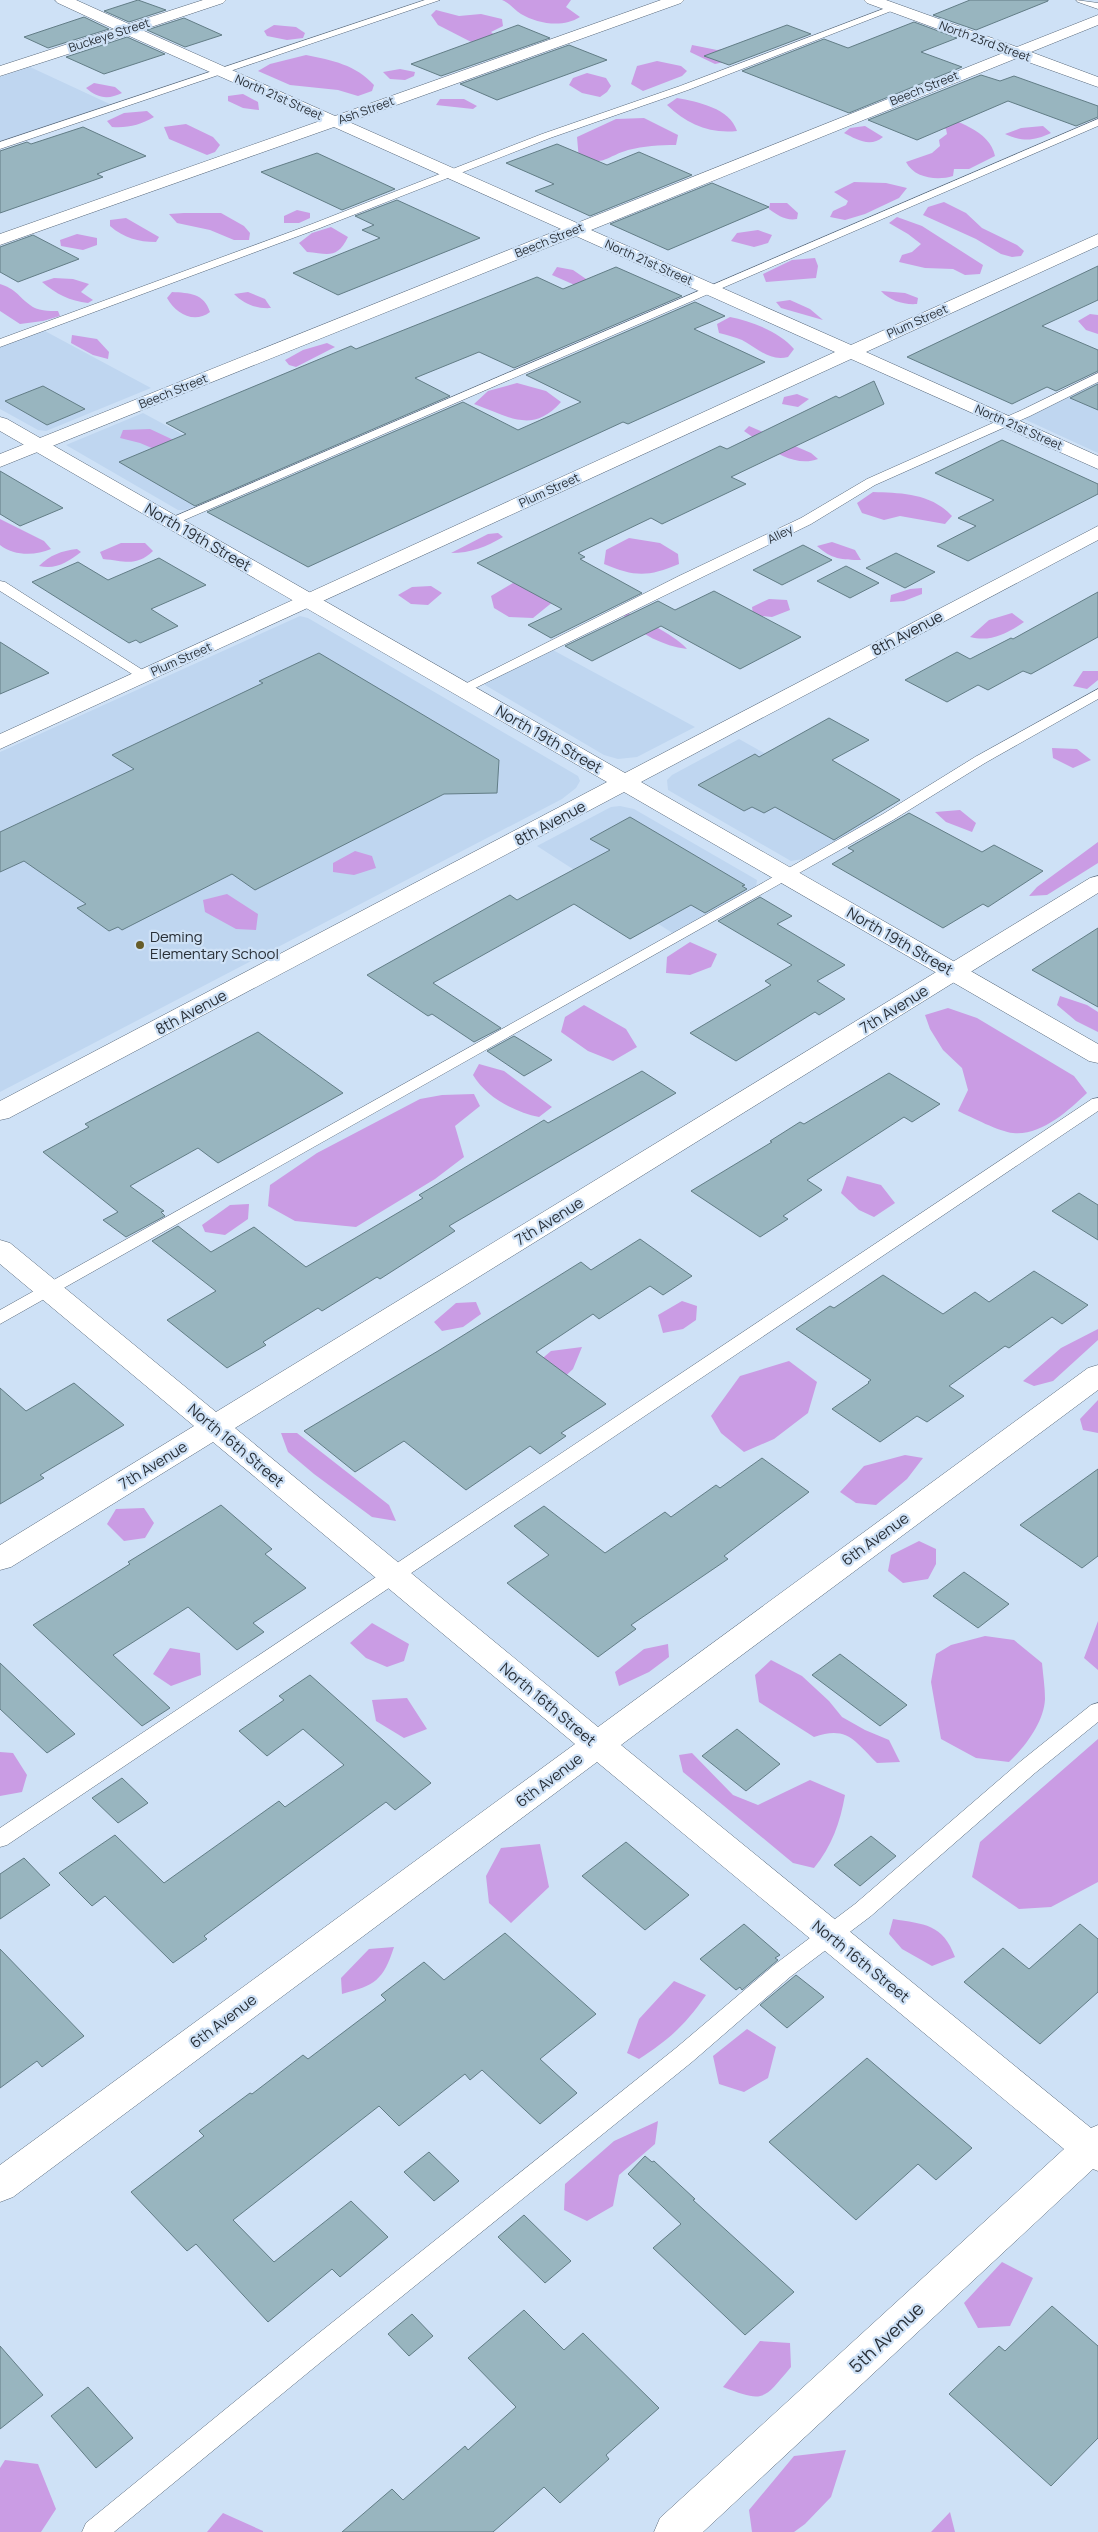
<svg xmlns="http://www.w3.org/2000/svg" width="1098" height="2532" font-family="Manrope,sans-serif">
	<style>
		.built { fill: #bfd6f0 }
		.forest { fill: #ca9ce4 }
		.building { fill: #98b5bf; stroke: #627d86 }
		.lines { fill: none; stroke-linecap: round; stroke-linejoin: round }
		.lane-casing { stroke: #58687a; stroke-width: 1 }
		.street-casing { stroke: #58687a; stroke-width: 1 }
		.secondary-casing { stroke: #58687a; stroke-width: 1 }
		.lane { fill: #fff; fill-rule: evenodd }
		.street { fill: #fff; fill-rule: evenodd }
		.secondary { fill: #fff; fill-rule: evenodd }
		.poi-dot { fill: #665c28; stroke: #cee1f6; stroke-width: 2 }
		.labels { text-anchor: middle; dominant-baseline: central; stroke-width: 4.5; stroke-linejoin: round; paint-order: stroke }
		.far-street-label { font-size: 12px; fill: #282f37; stroke: #cee1f6 }
		.street-label { font-size: 15px; fill: #282f37; stroke: #cee1f6 }
		.poi-label { font-size: 15px; fill: #282f37; stroke: #cee1f6; text-anchor: start }
		.near-street-label { font-size: 18px; fill: #282f37; stroke: #cee1f6 }
	</style>
	<rect width="100%" height="100%" fill="#cee1f6"/>
	<path class="built" d="M30,67L114,106L0,144V77Z
		M43,330L151,388L46,431L38,430L0,409V347Z
		M1098,380V453L1024,419V418Z
		M143,413L262,477L186,510H178L66,445Z
		M300,616L308,618L578,776L580,781L576,788L562,799L0,1092V752Z
		M551,649L695,727L637,757L618,759L604,755L485,685L484,683Z
		M739,739L879,817L803,859L791,861L668,790L667,780L672,775Z
		M620,806L634,809L757,880L756,887L674,934L537,846L611,807Z"/>
	<path class="forest" d="M502,0H571L566,7L580,17C563,28 538,24 521,14C514,10 510,3 502,0Z
		M436,10L459,16L481,14L502,19L503,26L491,32L497,37L479,46L438,25L431,15Z
		M274,25L296,27L305,33L303,38L287,40L267,36L264,31Z
		M692,45L717,50L739,46L733,60L715,64L690,52Z
		M306,55C332,60 356,65 374,85L372,91L358,96L338,90L290,85L258,71L270,64Z
		M657,61L681,66L687,71L682,76L643,91L631,84L637,66Z
		M400,69L415,72L414,76L405,80L390,79L383,72Z
		M587,73L606,78L611,86L607,92L600,97L582,93L569,85L573,78Z
		M94,83L115,87L122,93C108,100 97,98 86,88Z
		M243,94L258,102L259,110L243,108L228,101V96Z
		M677,98C698,102 730,108 737,131C709,134 687,124 667,105Z
		M440,99H464L477,106L473,109L436,105Z
		M147,111L154,117C140,125 129,128 112,127L107,121L124,113Z
		M933,112C955,121 990,130 995,156L969,169H954L953,176C937,181 914,178 906,162L932,153L940,146L939,140L947,134L946,129L927,122Z
		M644,118L678,135L676,145C659,145 644,146 628,150C603,158 608,164 579,160L577,137L616,119Z
		M186,124L213,137L220,145L215,152L207,155L169,139L164,127Z
		M865,126L883,137C870,148 856,139 844,133L850,128Z
		M1043,126L1051,133C1034,141 1023,142 1005,134L1021,128Z
		M854,182L886,183L907,188L899,198L865,214L845,220L830,217L833,211L846,205L848,201L834,192Z
		M944,202L966,213L982,228L1017,245L1024,251L1021,256L1012,257L1001,254L976,239L923,215L928,207Z
		M770,203H787L798,213L797,219C786,221 777,215 769,209Z
		M297,210L310,213V218L299,223H284V216Z
		M184,213H221L244,226L250,233L249,240H234L210,230L177,223L169,214Z
		M897,217L922,226L983,265L980,274L965,275L953,269L925,268L899,262L902,255L912,252L921,244L908,234L889,223Z
		M126,218L159,237L156,242C138,242 124,238 110,226V220Z
		M331,227L348,237C337,259 329,254 307,252L299,243L312,233Z
		M758,230L772,235L768,243L754,247L731,241L737,233Z
		M77,234L97,238V245L83,250L61,246L60,240Z
		M815,258L818,266L816,278L766,282L763,274L792,260Z
		M557,267L573,270L589,281L586,290L552,275Z
		M54,278L73,279L89,284L81,292L93,300L88,303C70,301 56,294 42,282Z
		M0,284C16,289 18,296 30,305C37,311 49,311 58,311L60,316L43,321L20,324L0,311Z
		M881,291L905,293L918,298L917,304C904,305 890,301 881,291Z
		M172,292C189,293 204,293 210,312C194,324 176,314 167,298Z
		M248,292L265,299L271,308C256,309 244,304 234,294Z
		M790,300L810,309L823,320L781,308L776,302Z
		M1090,314L1098,315V334L1086,330L1078,321Z
		M730,317C751,321 780,332 794,349L788,357C770,362 757,348 742,340C735,337 727,335 719,333L717,324Z
		M72,335L97,339L109,352L108,359L93,355L71,343Z
		M327,343L335,347L296,367L289,365L285,360L303,350Z
		M517,383L546,391L561,402C532,435 508,416 474,404L488,391Z
		M797,394L809,399L798,407L782,404L784,397Z
		M749,426L811,453L818,459C792,469 764,445 744,431Z
		M150,429L195,450L166,454L140,443L120,438L123,430Z
		M873,492C901,493 931,493 952,516L945,524L900,516L884,520L862,513L857,503Z
		M0,519L44,541L51,549C35,556 14,556 0,545Z
		M498,533L503,537C486,547 471,553 451,553L488,534Z
		M629,538L660,543L678,554L679,564C648,577 635,577 604,564L606,550Z
		M832,542L855,550L861,560C842,560 831,559 817,546Z
		M121,543H145L153,551C136,567 125,561 103,559L100,552Z
		M77,549L81,552C68,562 56,570 39,566C50,555 61,551 77,549Z
		M513,583H539L554,601L533,618L509,617L494,608L491,596Z
		M431,586L442,593L428,605L411,604L398,595L412,587Z
		M922,588V594L904,601L890,602L891,595L910,589Z
		M769,599L787,600L790,610L772,617L753,615L752,607Z
		M627,613C639,616 680,639 687,649C663,646 641,634 623,618Z
		M1012,613L1024,622C1006,634 991,642 970,637L989,620Z
		M1083,671H1098V680L1087,689L1073,686Z
		M1052,748L1077,749L1091,760L1073,768L1053,758Z
		M960,810L976,823L972,832L946,822L935,812Z
		M1098,842V863L1047,895L1029,896L1037,887Z
		M355,851L372,856L376,868L354,875L333,872V863Z
		M227,894L258,914L256,930L236,929L205,912L203,900Z
		M690,942L717,954L711,967L690,975L666,973L667,957Z
		M1060,996L1087,1005L1098,1012V1032L1076,1021L1057,1005Z
		M584,1005L626,1029L637,1047L613,1061L588,1051L561,1032L565,1017Z
		M948,1008L977,1018L1074,1076L1087,1093C1068,1111 1041,1136 1013,1133C1000,1132 971,1117 958,1111L968,1090L962,1068L943,1050L930,1029L925,1015Z
		M479,1064L504,1071L552,1107L539,1117C514,1112 486,1097 473,1075Z
		M474,1094L480,1106L455,1126L464,1157L435,1179L356,1227L295,1221L268,1206L270,1185L317,1153L420,1099L442,1095Z
		M847,1176L881,1185L895,1203L874,1217L859,1210L841,1193Z
		M249,1204L248,1219L225,1235L205,1232L202,1225L230,1205Z
		M682,1301L697,1306L696,1320L683,1329L663,1333L658,1315Z
		M476,1302L481,1314L463,1327L442,1331L434,1322L456,1303Z
		M1098,1329V1340L1053,1381L1034,1386L1023,1381L1061,1348Z
		M582,1347L573,1369L554,1387L517,1380L551,1351Z
		M789,1361L817,1382L808,1413L774,1439L744,1452L721,1433L711,1416L740,1376Z
		M1098,1400V1433L1083,1430L1080,1419Z
		M281,1433H297L389,1505L396,1521L372,1517L314,1474L288,1452Z
		M905,1455L923,1458L907,1479L876,1505L856,1503L840,1492L864,1466Z
		M144,1508L154,1523L145,1538L124,1541L107,1524L116,1509Z
		M919,1541L936,1549V1564L928,1579L903,1583L888,1571L891,1555Z
		M1098,1621V1670L1084,1658Z
		M372,1623L409,1644L404,1661L387,1667L366,1658L350,1643Z
		M985,1636L1014,1640L1042,1663C1043,1675 1045,1687 1045,1699C1044,1722 1025,1747 1009,1762L976,1758L941,1739L931,1682L936,1654L951,1645Z
		M668,1644L669,1657L649,1672L619,1686L615,1672L644,1649Z
		M170,1648L200,1653L201,1675L171,1686L153,1674Z
		M771,1660L802,1676L829,1701L842,1717L865,1730L889,1740L900,1762L877,1763C855,1741 847,1725 814,1737L759,1702L755,1675Z
		M407,1698L427,1729L404,1738L376,1721L372,1700Z
		M1098,1739V1882L1051,1907L1019,1909L972,1877L980,1842Z
		M0,1752L13,1753L27,1775L22,1792L0,1796Z
		M692,1753L733,1795L758,1805L810,1780L845,1795C840,1823 832,1846 814,1868L793,1863L683,1772L679,1755Z
		M540,1844L549,1887L511,1923L489,1903L486,1876L501,1848Z
		M893,1919C924,1924 943,1924 955,1957L932,1966L902,1949L889,1934Z
		M394,1947C383,1981 375,1985 342,1994L341,1978L369,1949Z
		M674,1981L706,1995C685,2025 670,2039 639,2059L627,2053L639,2019Z
		M747,2029L776,2047L768,2078L744,2092L719,2084L713,2056Z
		M658,2121L655,2144L619,2175L613,2206L587,2221L564,2210L565,2184L614,2141Z
		M1002,2262L1033,2278L1010,2326L978,2328L964,2303Z
		M760,2341L790,2343L791,2367C763,2400 765,2403 723,2387Z
		M846,2450L831,2497L805,2524L794,2532H752L749,2510L794,2456Z
		M5,2460L38,2464L56,2509L41,2532H0V2468Z
		M950,2512L955,2532H931Z
		M223,2513L263,2531V2532H207Z"/>
	<path class="building" d="M138,0L166,10L129,22L104,11Z
		M970,0H1048V1L976,30L933,15Z
		M84,17L109,29L48,48L24,37Z
		M184,18L222,35L185,47L147,30Z
		M914,22L957,38L921,52L962,67L849,113L742,71L824,39L848,48Z
		M518,25L550,38L441,76L411,64Z
		M787,25L811,34L729,65L704,56Z
		M127,37L165,54L104,74L66,57Z
		M569,45L607,60L497,100L460,84Z
		M981,75L1000,81L1014,76L1098,106V117L1076,126L1008,101L917,140L868,120Z
		M83,127L146,156L97,174L103,177L0,213V151L27,142L31,144Z
		M557,144L607,165L639,152L692,175L590,216L535,191L554,184L506,163Z
		M317,153L395,189L342,210L261,172Z
		M712,183L769,207L668,250L610,224Z
		M397,200L480,238L338,295L293,273L380,238L362,230L374,225L355,216Z
		M33,235L79,259L18,282L0,272V247Z
		M1098,266V300L1042,326L1098,350V371L1056,391L1047,387L1012,404L907,357Z
		M616,267L682,296L514,368L479,352L415,378L450,396L195,506L119,462L186,434L166,423L351,346L356,349L537,277L563,289Z
		M695,302L725,316L694,329L765,362L628,424L623,422L308,567L207,512L463,402L518,430L581,402L526,375Z
		M874,381L884,404L731,477L746,484L662,524L651,518L578,553L585,557L580,559L642,593L551,638L528,625L562,609L477,563L720,446L727,449L836,396L839,398Z
		M1098,384V410L1070,398Z
		M43,386L85,409L47,425L5,401Z
		M1002,440L1098,484V494L968,561L937,546L976,526L958,518L994,500L935,473Z
		M0,471L63,508L20,526L0,514Z
		M803,545L832,560L782,585L753,570Z
		M896,553L935,572L905,588L866,568Z
		M159,558L206,585L151,609L178,626L140,643L136,640L129,643L32,582L78,562L108,580Z
		M846,566L879,583L850,598L817,581Z
		M714,591L801,637L740,669L661,626L592,661L565,646L658,601L675,610Z
		M1098,592V637L1031,674L1023,671L988,690L978,685L947,702L905,680L957,652L970,659L1011,638L1013,639Z
		M0,642L49,673L0,694Z
		M319,653L499,760L497,793L444,794L255,890L232,874L122,930L118,927L109,931L77,908L86,904L24,861L0,872V832L134,769L112,755L263,683L259,681Z
		M829,718L869,740L832,760L900,800L834,840L775,807L764,813L752,807L744,811L698,785L755,754L759,757Z
		M909,813L982,852L994,845L1043,871L988,907L983,904L943,928L832,864L854,851L848,848Z
		M630,817L745,885L742,886L747,889L705,913L691,905L630,939L574,904L433,983L501,1028L474,1042L432,1014L428,1016L367,975L510,895L517,900L610,850L590,839Z
		M760,897L792,916L777,924L845,965L817,981L845,999L819,1015L815,1012L736,1061L690,1033L771,985L765,981L792,965L718,921Z
		M1098,928V1007L1032,970Z
		M258,1032L343,1093L218,1163L198,1148L130,1186L164,1211L161,1212L165,1216L126,1237L103,1220L118,1212L43,1152L89,1127L85,1124Z
		M514,1036L524,1042L552,1060L524,1076L487,1051Z
		M642,1071L676,1093L449,1226L455,1231L380,1279L377,1277L322,1311L318,1308L263,1342L266,1345L227,1368L167,1320L216,1291L152,1241L178,1226L211,1252L254,1227L306,1267L423,1198L419,1195L544,1120L548,1123Z
		M889,1073L940,1104L912,1122L904,1117L807,1180L822,1190L783,1216L788,1219L760,1237L691,1191L772,1142L770,1141L800,1122L804,1124Z
		M1079,1193L1098,1205V1240L1052,1211Z
		M640,1239L692,1276L663,1295L650,1286L599,1319L593,1314L536,1352L606,1404L561,1433L566,1436L540,1454L530,1446L466,1490L404,1441L355,1472L304,1431L438,1351L581,1262L591,1270Z
		M1034,1271L1088,1305L1062,1324L1052,1317L1009,1348L1005,1346L949,1386L964,1396L927,1422L917,1416L880,1442L832,1409L869,1383L868,1382L871,1380L796,1329L830,1306L834,1308L883,1275L943,1314L975,1292L989,1302Z
		M74,1383L124,1425L40,1475L44,1478L0,1504V1388L26,1411Z
		M762,1458L809,1492L724,1556L728,1559L631,1625L636,1629L598,1657L507,1583L549,1555L514,1526L544,1506L605,1553L665,1512L671,1517L716,1485L720,1488Z
		M1098,1469V1556L1082,1568L1020,1525Z
		M221,1505L272,1549L265,1554L306,1588L253,1623L264,1632L237,1650L188,1607L113,1655L170,1708L142,1726L33,1625L130,1564L128,1562Z
		M964,1572L1009,1604L978,1628L933,1596Z
		M840,1654L907,1705L880,1726L812,1675Z
		M0,1663L75,1734L47,1753L0,1709Z
		M310,1675L431,1783L395,1810L386,1802L204,1936L207,1939L173,1963L105,1896L92,1906L59,1873L115,1835L164,1883L279,1801L285,1807L344,1765L303,1729L267,1756L239,1731L284,1700L279,1696Z
		M737,1729L780,1764L746,1791L702,1756Z
		M122,1778L148,1803L118,1823L92,1798Z
		M871,1836L896,1856L860,1886L834,1865Z
		M626,1842L689,1895L645,1930L582,1876Z
		M24,1858L50,1885L0,1919V1874Z
		M744,1924L780,1955L775,1958L778,1960L742,1990L740,1987L736,1990L700,1959Z
		M1080,1924L1098,1939V1992L1040,2044L964,1982L1003,1948L1029,1969Z
		M505,1933L596,2014L540,2059L577,2093L540,2124L482,2070L470,2080L465,2074L399,2126L379,2106L233,2220L274,2262L351,2201L388,2237L340,2277L332,2269L268,2322L196,2244L187,2251L131,2192L204,2136L199,2131L250,2093L252,2094L303,2055L308,2059L386,2000L381,1995L424,1962L444,1980Z
		M0,1949L84,2036L42,2067L37,2061L0,2088Z
		M796,1975L824,1997L787,2028L760,2005Z
		M867,2058L972,2148L936,2180L918,2164L856,2220L769,2142Z
		M429,2152L459,2181L434,2201L404,2172Z
		M645,2156L652,2162L654,2161L695,2199L693,2200L794,2292L745,2335L653,2248L681,2224L628,2174Z
		M524,2215L571,2261L545,2283L498,2237Z
		M1052,2306L1098,2346V2438L1051,2486L949,2394L999,2346L1005,2351Z
		M524,2310L564,2350L583,2333L659,2408L606,2455L609,2459L560,2503L544,2487L493,2532H342L392,2489L403,2500L465,2446L468,2450L516,2407L468,2358Z
		M412,2314L433,2336L409,2356L388,2334Z
		M0,2346L43,2395L0,2429Z
		M88,2387L133,2438L96,2468L51,2416Z"/>
	<g class="lines">
		<g class="lane-casing">
			<path id="lane" d="M425,0H440L0,149V142Z
				M1076,0L1098,3V9L1078,2Z
				M891,6L899,8L688,90L550,138L320,228L0,347V339L312,224L542,134L680,86Z
				M1098,119V126L175,524L170,525L164,521Z
				M1098,373V382L1030,416L875,485L811,524L467,692H457L455,689L679,576L801,518L867,479L1022,410Z
				M0,581L5,582L152,676L145,680L140,679L0,591Z
				M1098,689V699L985,763L893,820L0,1324V1310L759,885L883,814L975,757Z
				M1098,1098V1111L7,1845L0,1847V1828L1092,1099Z
				M1098,1703V1722L1035,1773L871,1916L790,1977L692,2062L327,2357L114,2532H82L86,2523L309,2341L676,2048L774,1965L855,1904L1021,1761L1091,1705Z"/>
		</g>
		<g class="street-casing">
			<path id="street" d="M55,0H76L129,24L203,0H226L223,3L142,30L335,116L661,0H684L681,3L349,122L577,223L1003,53L867,3L864,0H886L1017,47L1098,15V25L1031,52L1098,77V87L1017,58L591,230L851,345L1098,234V246L866,352L1098,456V469L851,359L0,749V734L835,352L576,236L0,467V454L561,229L334,127L0,245V234L320,121L127,35L0,76V66L114,29L58,3Z
				M1098,876V893L235,1428L598,1727L1088,1368L1098,1365V1390L621,1745L1091,2128L1098,2125V2171L1093,2169L703,2532H654L660,2518L1064,2149L597,1762L13,2197L0,2202V2165L575,1744L213,1442L11,1567L0,1570V1545L194,1426L0,1264V1240L10,1243L216,1412L1090,878Z"/>
		</g>
		<g class="secondary-casing">
			<path id="secondary" d="M0,417L7,419L625,773L1098,526V540L641,782L1098,1044V1063L1089,1061L624,792L9,1118L0,1120V1101L607,782L0,431Z"/>
		</g>
		<use href="#lane" class="lane"/>
		<use href="#street" class="street"/>
		<use href="#secondary" class="secondary"/>
	</g>
	<circle class="poi-dot" cx="140" cy="945" r="5"/>
	<g class="labels">
		<g class="far-street-label">
			<text transform="translate(109 35) rotate(-18)">Buckeye Street</text>
			<text transform="translate(985 41) rotate(20)">North 23rd Street</text>
			<text transform="translate(924 88) rotate(-22)">Beech Street</text>
			<text transform="translate(279 97) rotate(24)">North 21st Street</text>
			<text transform="translate(366 110) rotate(-20)">Ash Street</text>
			<text transform="translate(549 240) rotate(-22)">Beech Street</text>
			<text transform="translate(649 262) rotate(24)">North 21st Street</text>
			<text transform="translate(917 321) rotate(-24)">Plum Street</text>
			<text transform="translate(173 391) rotate(-22)">Beech Street</text>
			<text transform="translate(1019 427) rotate(24)">North 21st Street</text>
			<text transform="translate(549 490) rotate(-25)">Plum Street</text>
			<text transform="translate(780 534) rotate(-27)">Alley</text>
			<text transform="translate(181 659) rotate(-24)">Plum Street</text>
		</g>
		<g class="street-label">
			<text transform="translate(198 537) rotate(30)">North 19th Street</text>
			<text transform="translate(907 633) rotate(-28)">8th Avenue</text>
			<text transform="translate(549 739) rotate(30)">North 19th Street</text>
			<text transform="translate(550 823) rotate(-28)">8th Avenue</text>
			<text transform="translate(900 941) rotate(30)">North 19th Street</text>
			<text transform="translate(894 1009) rotate(-32)">7th Avenue</text>
			<text transform="translate(191 1012) rotate(-28)">8th Avenue</text>
			<text transform="translate(549 1221) rotate(-32)">7th Avenue</text>
			<text transform="translate(236 1445) rotate(40)">North 16th Street</text>
			<text transform="translate(153 1465) rotate(-32)">7th Avenue</text>
			<text transform="translate(875 1539) rotate(-36)">6th Avenue</text>
			<text transform="translate(548 1704) rotate(40)">North 16th Street</text>
			<text transform="translate(549 1780) rotate(-37)">6th Avenue</text>
			<text transform="translate(861 1961) rotate(39)">North 16th Street</text>
			<text transform="translate(223 2021) rotate(-37)">6th Avenue</text>
		</g>
		<g class="poi-label">
			<text x="150" y="936">Deming<tspan x="150" dy="17">Elementary School</tspan></text>
		</g>
		<g class="near-street-label">
			<text transform="translate(886 2337) rotate(-43)">5th Avenue</text>
		</g>
	</g>
</svg>
